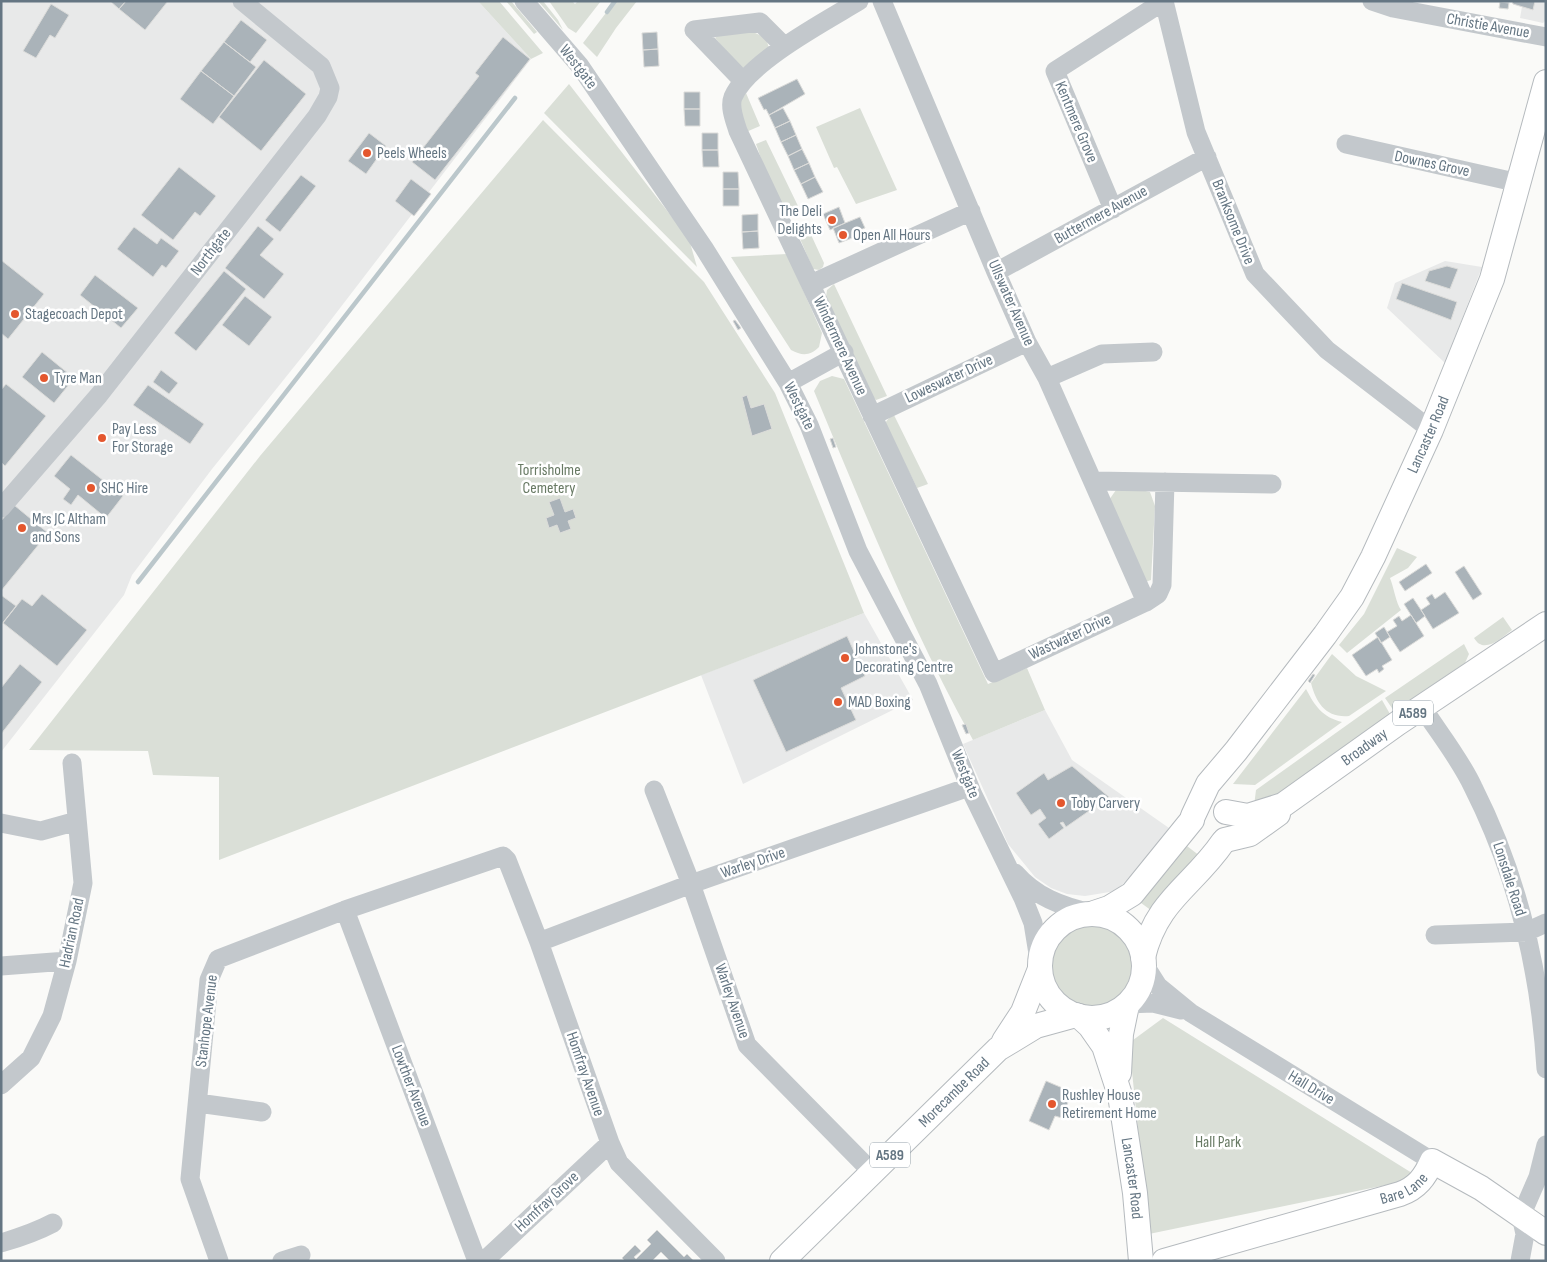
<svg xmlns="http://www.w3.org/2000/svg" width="1547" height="1262" font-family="'Sofia Sans Condensed',sans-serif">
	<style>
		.built { fill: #e8e9e9 }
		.green { fill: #dadfd7 }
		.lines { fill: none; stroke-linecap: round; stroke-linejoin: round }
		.stream { stroke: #bbc7cb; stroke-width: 4.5 }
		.building { fill: #aab3b9; stroke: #dcdcda }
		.major-casing { stroke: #b5babe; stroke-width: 26 }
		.minor { stroke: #c3c8cc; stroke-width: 19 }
		.major { stroke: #fff; stroke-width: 24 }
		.poi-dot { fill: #e4572e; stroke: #fff; stroke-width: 2 }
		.labels { text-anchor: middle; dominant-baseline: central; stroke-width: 5; stroke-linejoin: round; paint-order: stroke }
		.shield { fill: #fff; stroke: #939fa8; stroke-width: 1 }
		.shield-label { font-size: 15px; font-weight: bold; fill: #657683 }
		.street-label { font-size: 16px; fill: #657683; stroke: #fff }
		.poi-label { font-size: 16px; fill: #657683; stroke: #fff; text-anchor: start }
		.park-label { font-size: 16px; fill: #687a64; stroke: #fff }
	</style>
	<rect width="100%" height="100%" fill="#fafaf8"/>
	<path class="built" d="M1,1H478L531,59L314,342L212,469L132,575L124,595L1,752Z
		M1523,1H1546V20L1543,23L1520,18Z
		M1445,261L1482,267L1445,363L1387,308L1395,283Z
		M864,613L913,700L743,784L701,675Z
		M1045,710L1072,760L1169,828L1149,856L1116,891L1085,896L1067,894L1051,888L1035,877L1008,844L963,744Z"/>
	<path class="green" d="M478,1H499L543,53L531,59Z
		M506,1H511L537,32L534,34Z
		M538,1H543L558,20L563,30Z
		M549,1H572L575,4L578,1H601L576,33L568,28Z
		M615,1H637L616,28L597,57L583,43Z
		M753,32L766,38L770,52L748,68L740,67L715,38L718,35Z
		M569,84L689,239L697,267L544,113Z
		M746,93L760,126L746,132L739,102Z
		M860,108L897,190L856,204L837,167L834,168L816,127Z
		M543,120L704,282L775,393L864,613L219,860V777L153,775L148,751L29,750L260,456Z
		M766,140L798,206L788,209C774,203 762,160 756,144Z
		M802,222L807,226L824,263L823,267L819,270L813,269L795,227Z
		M787,254L822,333L819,347C810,356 802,356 791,350L731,257Z
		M834,284L887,396L876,400L870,395L826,297L827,290Z
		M832,376L844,379L988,684L1027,668L1045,710L973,740C911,628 863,509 814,391L820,381Z
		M893,413L928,484L917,488L885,423Z
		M1132,488L1150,492L1155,506L1151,580L1145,582L1109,500L1116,490Z
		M1397,548L1417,557L1408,568L1390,578C1394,588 1396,603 1401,610L1347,653L1339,645L1364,614Z
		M1503,617L1512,630C1501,638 1484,655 1474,638Z
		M1464,644L1469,654L1465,663L1394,711L1385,698Z
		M1332,654L1356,676L1386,691L1349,716C1326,718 1316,703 1311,683Z
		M1306,689C1315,706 1322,717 1342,722L1255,785L1233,784Z
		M1382,700L1390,714L1272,799L1254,806L1256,790Z
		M1183,843L1200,856L1152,911L1137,900Z
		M1050 965a41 41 0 1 1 82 0a41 41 0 1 1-82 0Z
		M1163,1018L1420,1178L1149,1234L1129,1043Z"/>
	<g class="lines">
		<path class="stream" d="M607,12L615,1
			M138,582L515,98"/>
	</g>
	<path class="building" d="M110,1H126L119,9Z
		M126,1H168L145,30L119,9Z
		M1512,1H1535L1533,10L1513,4Z
		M1500,2L1509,3L1508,9L1499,8Z
		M51,4L69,15L55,38L50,35L36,58L23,51Z
		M241,20L267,40L250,62L224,42Z
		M657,32L658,49L643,50L642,33Z
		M503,37L530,59L435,180L412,162L479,76L475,73Z
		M224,42L256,67L234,96L201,71Z
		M658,49L659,66L644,67L643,50Z
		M264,60L306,94L261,151L219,117Z
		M201,71L234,96L213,124L180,99Z
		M797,79L805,94L769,115L766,109L764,110L758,98Z
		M684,92H700V109H684Z
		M783,108L790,121L775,128L769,115Z
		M684,109H700V126H685Z
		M790,121L796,135L781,142L775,128Z
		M369,133L386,146L366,174L348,161Z
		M702,133H718V150H702Z
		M796,135L802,149L788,156L781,142Z
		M802,149L809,163L794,170L788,156Z
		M702,150H718L719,167H703Z
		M809,163L815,177L801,184L794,170Z
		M179,167L216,196L200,216L195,212L173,240L141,215Z
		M723,172H738L739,189H723Z
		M301,175L316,186L280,232L265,220Z
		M815,177L823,192L808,199L801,184Z
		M411,179L431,194L414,216L395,201Z
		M723,189H739V206H723Z
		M839,207L845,223L830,230L823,214Z
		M758,214V231L742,232V215Z
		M860,217L865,228L853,233L855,237L839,243L833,228Z
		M258,226L274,239L260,255L284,274L264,299L225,268Z
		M134,227L157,244L161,238L179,251L166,268L162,265L153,277L117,249Z
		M758,231L759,248L743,249L742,232Z
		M1,260L44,294L8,339L1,333Z
		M1447,266L1458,269L1450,289L1425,281L1429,271Z
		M224,271L246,289L196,351L174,333Z
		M95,275L138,308L121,328L80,295Z
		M1402,283L1457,302L1451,320L1396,299Z
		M245,296L272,317L249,346L222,325Z
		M735,320L741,328L738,330L733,321Z
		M42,352L69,374L66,378L71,382L54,403L22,377Z
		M161,370L178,383L169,394L153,382Z
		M6,384L46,416L5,466L1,462V390Z
		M148,385L204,424L190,444L133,405Z
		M747,395L751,408L764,404L772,429L752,436L742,397Z
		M833,438L836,447L833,448L830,439Z
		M71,455L123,496L106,518L78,495L71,505L63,499L70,489L54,476Z
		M560,498L565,512L573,509L576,518L568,521L571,529L560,533L557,525L549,528L546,518L554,515L549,502Z
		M14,505L48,533L1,591V521Z
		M1426,564L1432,573L1405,591L1399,582Z
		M1464,566L1482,594L1473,600L1455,572Z
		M1445,592L1459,613L1433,629L1421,610L1430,604L1426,598L1432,594L1435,599Z
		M42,594L87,630L57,666L3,623L22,599L32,606Z
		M1,595L16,606L1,625Z
		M1413,598L1425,616L1416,623L1404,604Z
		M1411,615L1424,636L1400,652L1387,632L1397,626L1393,620L1399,616L1402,621Z
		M1384,627L1390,637L1381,643L1375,633Z
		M847,636L865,676L841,688L856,720L786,752L753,680Z
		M1378,637L1392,660L1382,666L1384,669L1379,673L1377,669L1366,676L1352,655Z
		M20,664L42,682L1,734V688Z
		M1313,674L1315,675L1310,683L1308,681Z
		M966,724L969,733L966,734L962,725Z
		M1072,766L1109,797L1066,827L1063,822L1060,823L1064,828L1049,839L1038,824L1046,818L1040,809L1031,815L1016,793L1044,773L1048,780Z
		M1046,1081L1072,1092L1062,1118L1055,1116L1049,1130L1029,1121Z
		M657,1230L684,1257L687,1254L694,1261H670L661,1252L652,1261H625L622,1258L635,1245L641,1251L634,1257L636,1259L651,1244L647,1240Z"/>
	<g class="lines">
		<g class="major-casing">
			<g id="major">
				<path id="s1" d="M1226,812L1248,816L1283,805L1398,723L1546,624"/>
				<path id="s2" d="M1193,816L1208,784L1236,751L1325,635L1352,597L1373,557L1431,430L1492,279L1546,82"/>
				<path d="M1225,840L1250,834L1278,814"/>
				<path d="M1094,913L1109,908L1132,894L1192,820"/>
				<circle cx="1092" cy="966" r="52"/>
				<path d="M1143,957C1157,899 1193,886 1223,842"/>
				<path id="s3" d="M1079,1016L1090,1026L1104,1046L1120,1095L1135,1193L1141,1261"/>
				<path d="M1004,1041L1023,1012L1040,969"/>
				<path d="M1119,1073L1121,1034L1127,1005"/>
				<path id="s4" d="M782,1261L998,1049L1036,1026L1076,1015"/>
				<path id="s5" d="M1164,1261L1400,1194C1417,1188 1425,1177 1432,1161L1481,1188L1546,1233"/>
			</g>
		</g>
		<path class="minor" d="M524,1L580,66L704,248L788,383L809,425L858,551L928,684L973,795L1023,898L1033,923L1040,966
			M859,1C826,21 748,62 733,97C729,107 735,121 738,131L994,673L1146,602L1158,594L1162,585L1165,482
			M882,1L996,272L1027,342L1047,378L1146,602
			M1164,1L1196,132L1255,274L1327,350L1431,430
			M1372,1L1393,8L1546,37
			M694,30L760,22L784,46
			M694,30L743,81
			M1346,144L1519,183
			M1113,209L1055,71L1164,1
			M996,272L1207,157
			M811,284L971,211
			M1047,378L1102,354L1153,352
			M788,383L844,352
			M872,416L1027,342
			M1094,481L1272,484
			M1,508L99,395L317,116L328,97L330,88L321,66L242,1
			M1422,707C1439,733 1460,759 1473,787C1517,874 1540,971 1546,1069
			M654,790L691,884L747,1045L872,1172
			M1,823L41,831L77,821
			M1015,873C1036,897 1061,906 1091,913
			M345,910L477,1261
			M1435,935L1526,932L1546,923
			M539,942L691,884L969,787
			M1144,964L1158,986L1191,1013L1432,1161
			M1,966L67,961
			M1127,1004L1153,1003L1181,1010
			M1,1085L31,1058L52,1016L67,961L83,883L72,763
			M198,1103L262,1112
			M1,1243C18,1238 38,1231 53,1223
			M219,1261L190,1179L209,980L218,959L345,910L503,856L507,860L539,942L610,1143L619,1163L716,1261
			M282,1261L301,1255
			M484,1261L610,1143
			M1520,1261L1525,1234L1521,1216L1538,1177L1546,1145"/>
		<use href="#major" class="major"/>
	</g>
	<g class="poi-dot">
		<circle cx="367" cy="153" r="5"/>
		<circle cx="832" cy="220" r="5"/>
		<circle cx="843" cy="235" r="5"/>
		<circle cx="15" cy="314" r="5"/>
		<circle cx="44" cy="378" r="5"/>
		<circle cx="102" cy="438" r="5"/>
		<circle cx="91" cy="488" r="5"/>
		<circle cx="22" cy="528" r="5"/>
		<circle cx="845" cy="658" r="5"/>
		<circle cx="838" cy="702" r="5"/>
		<circle cx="1061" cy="803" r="5"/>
		<circle cx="1052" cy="1104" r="5"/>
	</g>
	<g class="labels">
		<g class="shield">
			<rect x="1393" y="700.5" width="40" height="25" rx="4"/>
			<rect x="870" y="1142.5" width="40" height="25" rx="4"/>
		</g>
		<g class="shield-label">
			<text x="1413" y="713">A589</text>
			<text x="890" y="1155">A589</text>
		</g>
		<g class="street-label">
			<text transform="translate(1488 26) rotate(10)">Christie Avenue</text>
			<text transform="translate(578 67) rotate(52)">Westgate</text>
			<text transform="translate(1076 122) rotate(67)">Kentmere Grove</text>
			<text transform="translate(1432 164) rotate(12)">Downes Grove</text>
			<text transform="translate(1101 215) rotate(-29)">Buttermere Avenue</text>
			<text transform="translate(1233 222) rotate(68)">Branksome Drive</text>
			<text transform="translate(211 252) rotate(-52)">Northgate</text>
			<text transform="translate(1011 303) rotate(66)">Ullswater Avenue</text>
			<text transform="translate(840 346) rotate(65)">Windermere Avenue</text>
			<text transform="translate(949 379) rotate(-25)">Loweswater Drive</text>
			<text transform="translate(799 406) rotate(64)">Westgate</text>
			<text stroke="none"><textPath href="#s2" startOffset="451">Lancaster Road</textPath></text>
			<text transform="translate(1070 637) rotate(-25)">Wastwater Drive</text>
			<text stroke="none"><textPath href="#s1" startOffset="159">Broadway</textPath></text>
			<text transform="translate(965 774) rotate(68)">Westgate</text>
			<text transform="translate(753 863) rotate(-19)">Warley Drive</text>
			<text transform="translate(1509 879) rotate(72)">Lonsdale Road</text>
			<text transform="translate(72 933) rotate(-78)">Hadrian Road</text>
			<text transform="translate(732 1001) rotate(71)">Warley Avenue</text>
			<text transform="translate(207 1021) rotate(-83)">Stanhope Avenue</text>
			<text transform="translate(585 1074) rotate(71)">Homfray Avenue</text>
			<text transform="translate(411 1086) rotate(69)">Lowther Avenue</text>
			<text transform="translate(1311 1088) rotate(31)">Hall Drive</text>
			<text stroke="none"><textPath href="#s4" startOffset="241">Morecambe Road</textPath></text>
			<text stroke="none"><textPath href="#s3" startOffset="175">Lancaster Road</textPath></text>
			<text stroke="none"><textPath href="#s5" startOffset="251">Bare Lane</textPath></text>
			<text transform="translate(547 1202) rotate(-43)">Homfray Grove</text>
		</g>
		<g class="poi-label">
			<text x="377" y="153">Peels Wheels</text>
			<text x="822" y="211" text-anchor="end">The Deli<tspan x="822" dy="18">Delights</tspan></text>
			<text x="853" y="235">Open All Hours</text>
			<text x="25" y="314">Stagecoach Depot</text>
			<text x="54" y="378">Tyre Man</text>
			<text x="112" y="429">Pay Less<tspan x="112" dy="18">For Storage</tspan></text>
			<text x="101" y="488">SHC Hire</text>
			<text x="32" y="519">Mrs JC Altham<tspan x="32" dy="18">and Sons</tspan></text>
			<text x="855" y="649">Johnstone's<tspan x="855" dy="18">Decorating Centre</tspan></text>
			<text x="848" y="702">MAD Boxing</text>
			<text x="1071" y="803">Toby Carvery</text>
			<text x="1062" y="1095">Rushley House<tspan x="1062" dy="18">Retirement Home</tspan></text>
		</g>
		<g class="park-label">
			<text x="549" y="470">Torrisholme<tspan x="549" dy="18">Cemetery</tspan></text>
			<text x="1218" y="1142">Hall Park</text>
		</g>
	</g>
	<rect width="1547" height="1262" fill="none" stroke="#657683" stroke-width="5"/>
</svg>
